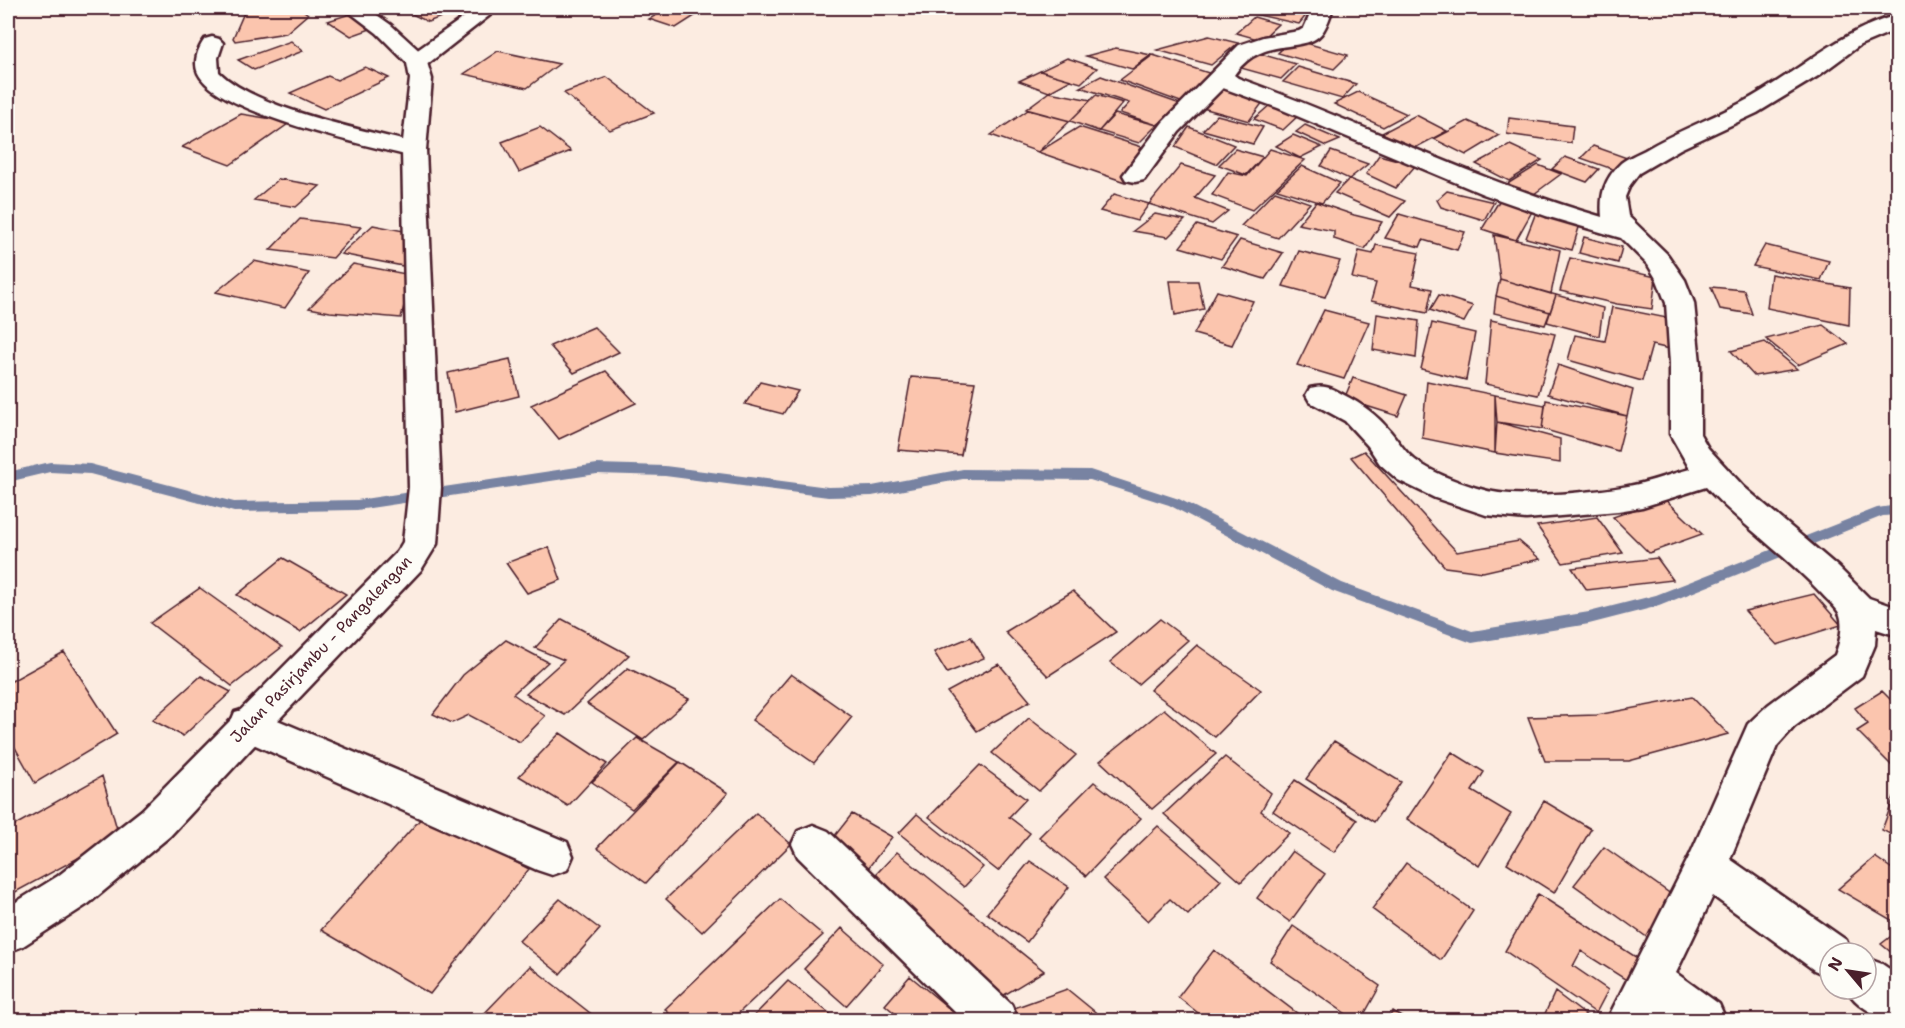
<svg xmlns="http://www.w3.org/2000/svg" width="1905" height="1028" font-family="'Shantell Sans',sans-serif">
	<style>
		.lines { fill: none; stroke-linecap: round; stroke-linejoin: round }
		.stream { fill: #7883a2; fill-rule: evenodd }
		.building { fill: #fbc5ae; stroke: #4a1f2b; stroke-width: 1.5 }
		.minor-casing { stroke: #4a1f2b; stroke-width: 5 }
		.major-casing { stroke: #4a1f2b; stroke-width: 5 }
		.minor { fill: #fdfcf7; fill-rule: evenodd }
		.major { fill: #fdfcf7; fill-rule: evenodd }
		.labels { text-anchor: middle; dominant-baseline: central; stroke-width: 6; stroke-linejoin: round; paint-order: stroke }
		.street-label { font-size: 16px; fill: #4a1f2b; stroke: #fdfcf7 }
	</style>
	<rect width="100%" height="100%" fill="#fcece1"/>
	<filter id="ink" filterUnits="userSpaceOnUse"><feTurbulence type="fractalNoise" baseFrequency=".0167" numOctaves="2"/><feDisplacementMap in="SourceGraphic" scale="12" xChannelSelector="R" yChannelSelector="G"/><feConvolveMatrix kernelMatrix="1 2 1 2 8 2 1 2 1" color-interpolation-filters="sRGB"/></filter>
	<g filter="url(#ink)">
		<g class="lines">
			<path class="stream" d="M50,462L90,464L234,502L357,500L597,464L665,466L828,487L872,486L963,469L1090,470L1179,499L1342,583L1472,631L1589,612L1656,595L1877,508L1898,505V515L1883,516L1659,606L1589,624L1472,643L1332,591L1169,505L1090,480L963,479L872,496L828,497L665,476L597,474L357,510L234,512L90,474L50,472L8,482V472Z"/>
		</g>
		<path class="building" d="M246,8H300L308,14L286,33L235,41L233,38Z
			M413,8H465L428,22L406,11Z
			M669,8H694L704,10L676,28L649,19Z
			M1259,8H1286L1308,13L1299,24L1254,14Z
			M356,12L376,27L351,36L328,21Z
			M1254,17L1278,24L1261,40L1236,33Z
			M1209,36L1238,43L1211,65L1157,50Z
			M1292,39L1348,55L1334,69L1278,53Z
			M291,41L303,51L254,70L238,60Z
			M1116,48L1151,55L1132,69L1086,56Z
			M498,51L559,64L527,88L464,74Z
			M1257,53L1296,64L1281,79L1241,68Z
			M1153,55L1218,76L1186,104L1120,80Z
			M1067,58L1097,68L1081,83L1040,71Z
			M365,67L389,78L324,109L290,93L328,76L337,80Z
			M1298,67L1356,84L1342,99L1283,82Z
			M1040,71L1071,80L1049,92L1019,81Z
			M1101,76L1183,105L1157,125L1120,113L1129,103L1080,87Z
			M607,77L654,113L610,130L564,93Z
			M1218,85L1266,98L1249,121L1199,107Z
			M1049,92L1091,100L1070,121L1026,109Z
			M1358,92L1407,114L1383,127L1334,104Z
			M1096,95L1123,103L1099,131L1070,121Z
			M1271,104L1300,114L1283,130L1254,119Z
			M1028,110L1070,121L1038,152L991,135Z
			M241,114L291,122L230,165L182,147Z
			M1115,114L1157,125L1139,143L1099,131Z
			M1217,115L1263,127L1253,144L1203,130Z
			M1416,115L1447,131L1413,149L1382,133Z
			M1509,118L1573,126L1571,143L1507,134Z
			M1468,121L1499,135L1466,155L1434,139Z
			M1305,125L1340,140L1326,146L1296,132Z
			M540,127L571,151L519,172L502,142Z
			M1079,127L1145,148L1125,182L1038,152Z
			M1189,127L1234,145L1216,164L1175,147Z
			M1293,135L1322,147L1300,158L1276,146Z
			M1510,145L1542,160L1509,181L1476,164Z
			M1593,146L1627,158L1615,170L1581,158Z
			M1235,149L1263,157L1246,175L1219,165Z
			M1270,149L1305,160L1252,210L1212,195L1228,172L1247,176Z
			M1331,151L1368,164L1349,179L1321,166Z
			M1379,155L1416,165L1396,188L1366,174Z
			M1565,157L1599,169L1587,182L1552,169Z
			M1181,165L1215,175L1195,198L1228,211L1212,224L1149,204Z
			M1538,165L1561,174L1530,197L1504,186Z
			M1302,166L1340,183L1322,203L1277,189Z
			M279,179L320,186L296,207L254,200Z
			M1349,179L1405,201L1390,217L1335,193Z
			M1275,191L1310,203L1278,238L1241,226Z
			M1447,191L1494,202L1484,220L1441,207L1437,200Z
			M1114,194L1149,204L1137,221L1100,211Z
			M1501,198L1534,208L1516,240L1482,229Z
			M1316,202L1354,215L1382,222L1365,249L1334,239V231L1298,224Z
			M1537,210L1581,221L1572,250L1526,238Z
			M1155,214L1185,220L1168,237L1133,231Z
			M1399,214L1423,221L1465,232L1457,250L1423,240L1420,247L1385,238Z
			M300,219L361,227L333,258L270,250Z
			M373,225L409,232L403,266L341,254Z
			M1197,225L1237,237L1221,259L1180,247Z
			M1494,235L1560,250L1551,294L1500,279Z
			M1584,237L1622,247L1618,263L1579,253Z
			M1240,240L1283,253L1265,279L1222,266Z
			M1376,245L1419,253L1412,285L1432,289L1427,313L1371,301L1376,283L1352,278L1359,251L1373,254Z
			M1765,245L1829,261L1821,280L1753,266Z
			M1299,251L1340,261L1325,297L1283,286Z
			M1570,258L1656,277L1652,309L1617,304L1560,291Z
			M254,261L309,273L285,308L216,292Z
			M353,264L411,275L401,318L330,312L309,308Z
			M1771,274L1850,288L1849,325L1767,308Z
			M1500,279L1556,295L1550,312L1496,296Z
			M1170,281H1198L1204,309L1175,315Z
			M1711,287L1744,290L1752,314L1720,309Z
			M1217,291L1253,301L1232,345L1194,334Z
			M1439,295L1473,306L1464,322L1430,310Z
			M1556,295L1603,308L1599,336L1547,322Z
			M1496,296L1550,312L1545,325L1494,313Z
			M1612,307L1672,319L1670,349L1652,345L1642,381L1568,360L1575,335L1605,341Z
			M1324,310L1369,322L1344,379L1297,365Z
			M1377,314L1419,321L1416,358L1373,350Z
			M1491,320L1555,334L1538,395L1485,384Z
			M1432,323L1475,333L1466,380L1421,369Z
			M1823,325L1848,344L1798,365L1766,339Z
			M594,327L619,352L574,373L550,346Z
			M1765,342L1797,369L1754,376L1731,351Z
			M510,359L519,396L455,412L448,373Z
			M1558,365L1633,390L1627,416L1548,394Z
			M606,371L636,403L559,439L531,405Z
			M911,377L975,382L961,455L898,450Z
			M1353,378L1407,395L1398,416L1344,399Z
			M1427,381L1495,395V453L1422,438Z
			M760,382L798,391L783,414L745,404Z
			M1495,395L1545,405L1542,429L1497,422Z
			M1546,400L1627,416L1618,451L1542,429Z
			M1497,422L1560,439V463L1495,453Z
			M1364,451L1457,552L1519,541L1540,559L1483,572L1445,567L1351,457Z
			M1665,499L1702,534L1649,553L1613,517Z
			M1597,517L1623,553L1563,563L1537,526Z
			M549,547L561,580L527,593L506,563Z
			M283,558L346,594L300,632L237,595Z
			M1657,558L1673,580L1587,590L1572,568Z
			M200,588L282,647L232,686L150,623Z
			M1073,591L1116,632L1048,676L1005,632Z
			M1814,594L1841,625L1777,645L1745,611Z
			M562,619L629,655L565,715L526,694L564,660L535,648Z
			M1160,619L1188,640L1138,684L1110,662Z
			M971,637L984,658L947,673L934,652Z
			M506,640L548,662L513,694L545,716L520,742L469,715L452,723L433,714L463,675Z
			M1197,645L1261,690L1215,737L1150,690Z
			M64,652L117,734L35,783L8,735V683Z
			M999,664L1030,701L977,731L947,692Z
			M628,668L689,699L643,740L587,704Z
			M791,674L852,717L814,763L752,720Z
			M201,676L231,692L183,736L152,720Z
			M1882,691L1895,704L1898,702V772L1857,731L1868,724L1855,708Z
			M1692,697L1728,734L1629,761H1545L1528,717L1597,715Z
			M1164,709L1216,754L1152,809L1100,761Z
			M1029,718L1076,755L1039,791L992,753Z
			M560,733L607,764L568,806L519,776Z
			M637,738L679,762L632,809L592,782Z
			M1334,741L1401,782L1374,822L1306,779Z
			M1452,752L1484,772L1472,791L1511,814L1479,866L1407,819Z
			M1225,757L1271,793L1261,811L1289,833L1241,882L1164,814Z
			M680,762L728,793L646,883L597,848Z
			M980,765L1026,799L1009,817L1030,833L998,871L929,817Z
			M102,776L119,836L8,896V829Z
			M1295,780L1357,820L1334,852L1273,811Z
			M1094,782L1141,818L1086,876L1039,837Z
			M1894,797L1898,799V838L1882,830Z
			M1544,801L1591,829L1554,893L1507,863Z
			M756,813L791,844L702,932L666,899Z
			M425,814L529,869L430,994L321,930Z
			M852,814L892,837L865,872L826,847Z
			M917,814L983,867L964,887L899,833Z
			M1158,826L1221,880L1188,915L1170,899L1148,921L1103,879Z
			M1604,847L1675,897L1648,938L1574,885Z
			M1292,851L1325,874L1290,922L1257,898Z
			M897,852L1044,971L996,1000L863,888Z
			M1875,857L1898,873V924L1838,889Z
			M1030,861L1069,887L1027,942L987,913Z
			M1406,863L1473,911L1441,960L1372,909Z
			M1538,894L1642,961L1631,983L1581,951L1573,966L1608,990L1596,1013L1505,951Z
			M560,899L600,929L560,974L519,941Z
			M780,899L823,935L731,1020H675L665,1009Z
			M1293,926L1380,986L1361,1020H1355L1270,961Z
			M842,928L883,964L846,1006L804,969Z
			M1898,931V958L1881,944Z
			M1214,950L1306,1020H1207L1178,997Z
			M530,966L599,1020H478Z
			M910,976L963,1020H903L885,1005Z
			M788,981L838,1020H750Z
			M1067,989L1105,1020H1012L1003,1012Z
			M1555,992L1592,1020H1542Z
			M1393,1011L1407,1020H1387Z"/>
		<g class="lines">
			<g class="minor-casing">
				<path id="minor" d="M477,8H499L425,66L417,67L409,66L406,61L409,56Z
					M1313,8H1333C1330,16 1327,27 1321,34C1304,54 1261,35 1234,75L1238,78C1360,122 1477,181 1602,217C1600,195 1604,179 1621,163C1627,158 1637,154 1645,150C1675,132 1708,120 1739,104C1793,77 1839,30 1898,15V29L1860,45L1818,76L1757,113L1680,149L1639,173L1630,185L1625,197L1628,216L1667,254L1685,280L1694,303L1700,363V434L1708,448L1744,487L1838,567L1869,598L1898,608V636L1876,629L1875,645L1862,676L1794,727L1777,746L1730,859L1846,940L1851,953H1830V977L1814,970L1713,896L1676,973L1719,1004L1726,1020H1666L1657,1014L1654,1020H1607L1691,853L1748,724L1768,705L1835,655C1839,645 1844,627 1840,615C1837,607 1827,600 1822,594C1786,555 1742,526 1706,487L1642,507L1618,511L1526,519L1486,515L1435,498L1398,480L1380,464L1368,446L1345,421L1310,402L1306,395L1310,388C1324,384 1332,388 1344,395C1362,404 1377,415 1390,431C1400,443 1407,456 1421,464C1440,476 1463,484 1484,490C1517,500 1608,492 1642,483C1658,479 1674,473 1690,469L1670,434V363L1666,303L1657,280L1648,265L1621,238L1546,216L1483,194L1278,108L1223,88L1179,132L1144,180L1135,182L1126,180L1123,175L1163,122L1239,45L1263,37L1299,31L1304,28Z
					M212,37L219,39L223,43L218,58L219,72C257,110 369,131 422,145L426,150L422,155L414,157C370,146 216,113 198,73C193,62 198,48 205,39Z
					M249,708L567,842L573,856L567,870L552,875L537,870L235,736L230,724L235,712Z
					M813,825L828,831L1011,1004L1018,1020H963L798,857L792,844L798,831Z
					M1866,958L1882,964L1898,975V1020C1880,1020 1854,1005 1847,989H1866Z"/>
			</g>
			<g class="major-casing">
				<path id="major" d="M344,8H367L391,25L425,56L432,79L426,150L441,487L437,544L421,570L263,736L170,836L88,904L23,946L8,952V907L58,876L142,810L397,552L403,542L409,487L402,150L410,79L407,63L377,33Z"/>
			</g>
			<use href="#minor" class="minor"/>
			<use href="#major" class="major"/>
		</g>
	</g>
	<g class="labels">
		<g class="street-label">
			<text transform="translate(321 649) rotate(-46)">Jalan Pasirjambu - Pangalengan</text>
		</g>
	</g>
	<rect width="1905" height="1028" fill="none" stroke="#fdfcf7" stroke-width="30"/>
	<rect x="15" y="15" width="1875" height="998" fill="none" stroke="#4a1f2b" stroke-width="2" filter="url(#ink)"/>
	<g transform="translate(1848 971) rotate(299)"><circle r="28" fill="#fdfcf7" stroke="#b5a4a5" stroke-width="1.5"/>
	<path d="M0-4.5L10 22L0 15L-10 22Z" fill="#4a1f2b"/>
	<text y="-9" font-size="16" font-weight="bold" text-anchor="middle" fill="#4a1f2b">N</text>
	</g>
</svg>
